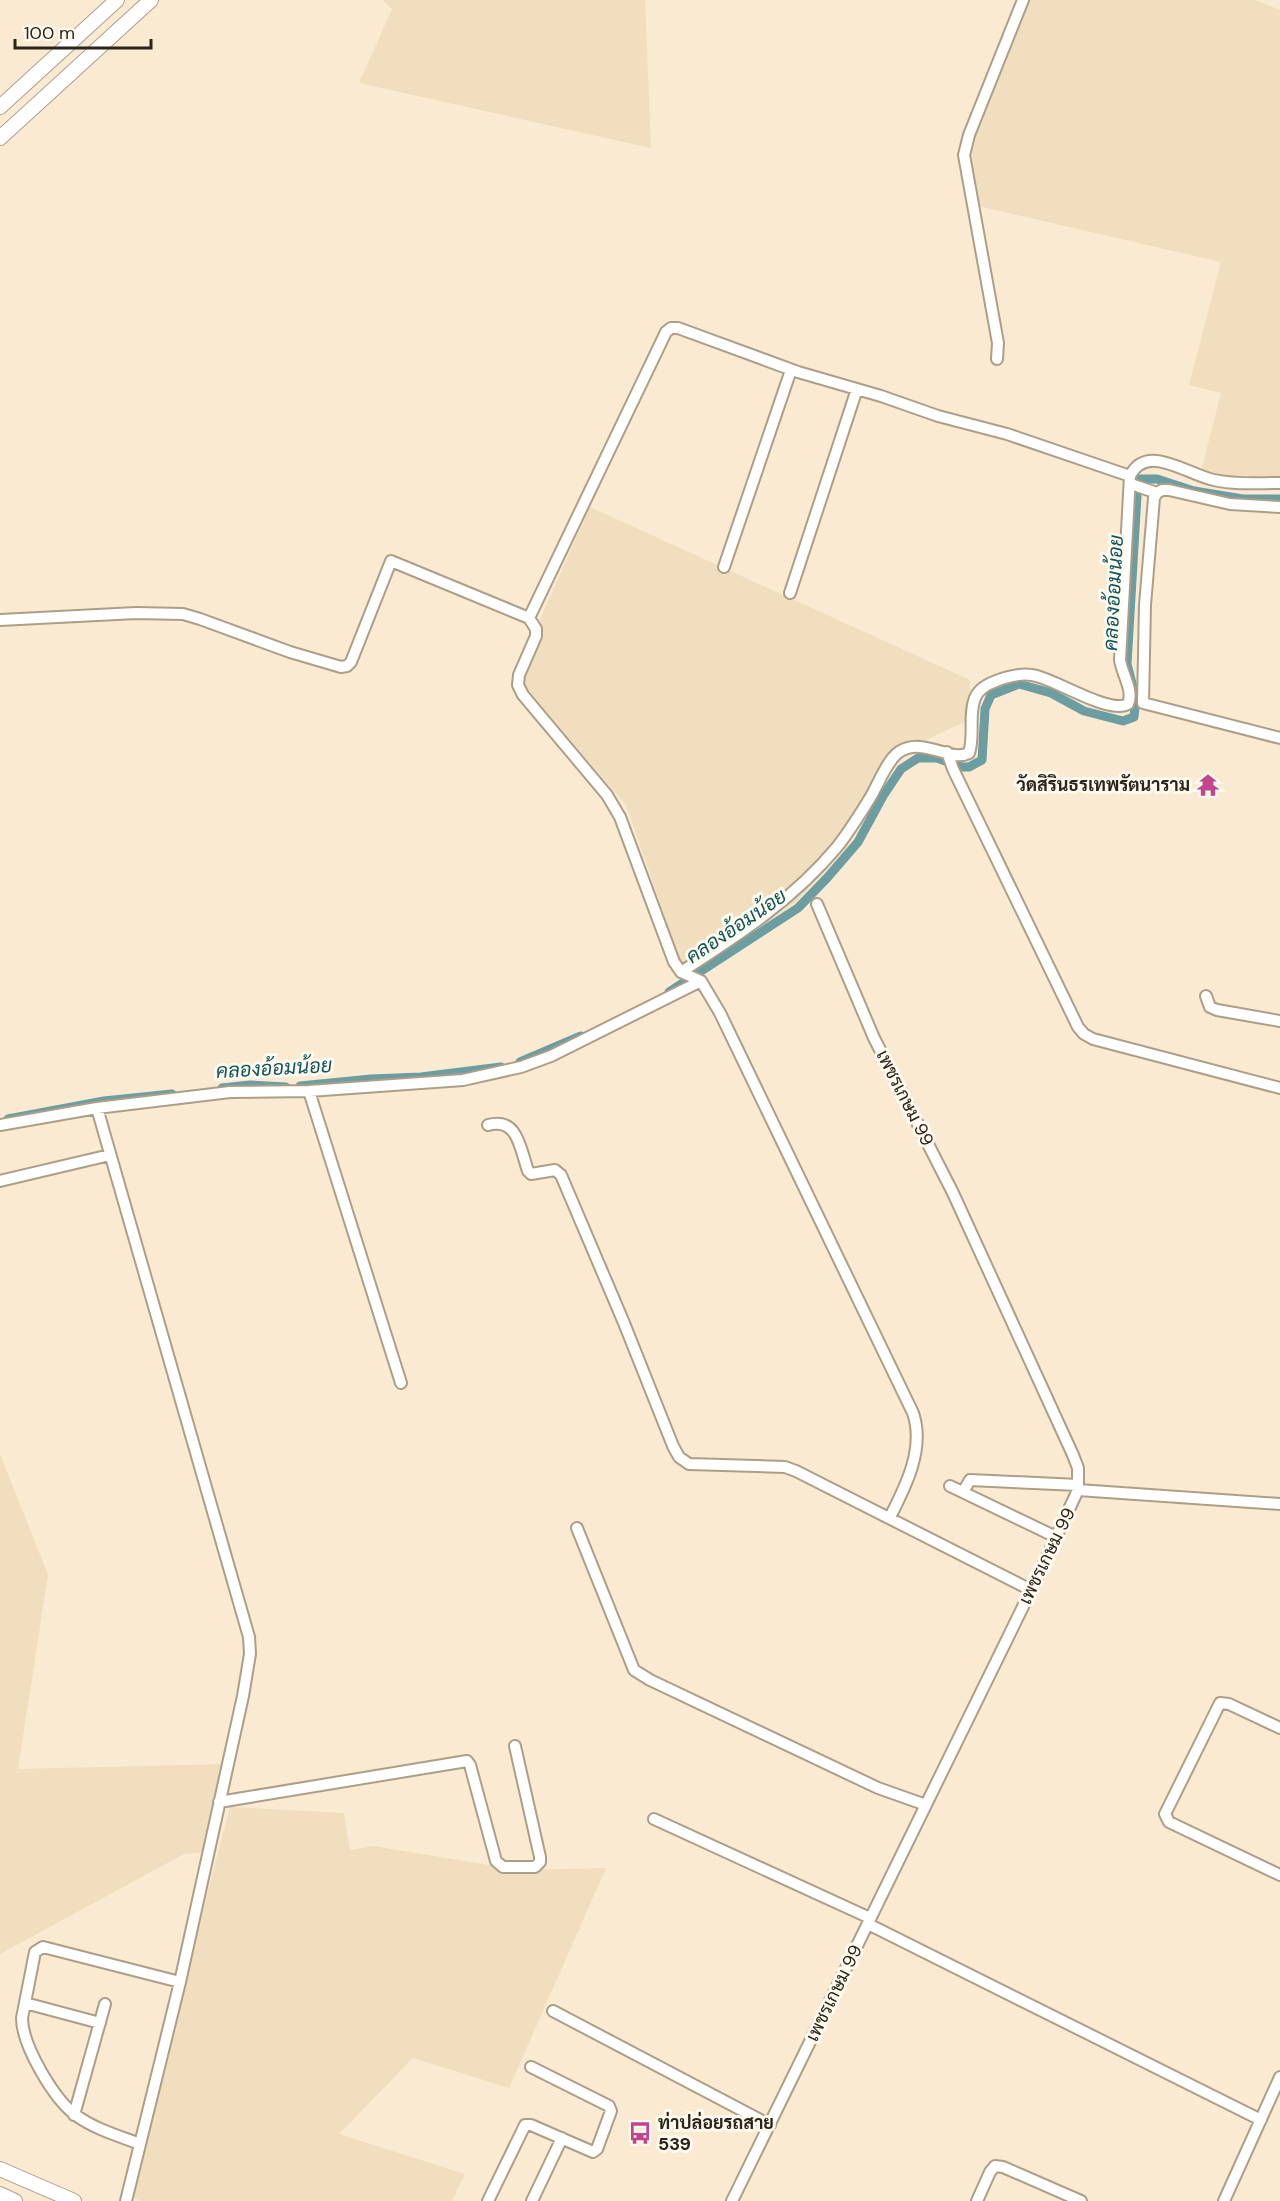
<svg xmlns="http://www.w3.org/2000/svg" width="1280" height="2201" font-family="'DM Sans',Sarabun,sans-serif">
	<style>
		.built { fill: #f1debf }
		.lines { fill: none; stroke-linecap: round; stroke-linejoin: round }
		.canal { stroke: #6b9da1; stroke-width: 9 }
		.minor-casing { stroke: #ad9f87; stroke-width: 14 }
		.major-casing { stroke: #ad9f87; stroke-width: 16 }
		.minor { stroke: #fff; stroke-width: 10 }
		.major { stroke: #fff; stroke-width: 14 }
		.labels { text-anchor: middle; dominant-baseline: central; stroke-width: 6; stroke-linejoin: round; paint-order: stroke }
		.poi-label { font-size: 18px; font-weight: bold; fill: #2a241b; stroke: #fff9ee; text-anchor: end }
		.street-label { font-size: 18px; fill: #2a241b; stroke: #fff9ee }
		.water-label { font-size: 20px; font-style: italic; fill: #0e575d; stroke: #fff9ee }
	</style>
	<rect width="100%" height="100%" fill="#f9ead1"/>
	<path class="built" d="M383,0H645L651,148L359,83L392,9Z
		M1029,0H1255L1280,10V479H1199L1221,393L1189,385L1221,262L978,206L967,158L988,89L1013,39Z
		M590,507L970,680L969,720L897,753L849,845L796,902L702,967L683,969L626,805L515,675Z
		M0,1454L48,1575L18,1769L225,1764L206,1852L184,1854L0,1954Z
		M230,1807L344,1813L350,1850L373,1846L519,1870L606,1868L509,2088L413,2058L339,2134L465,2174L452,2201H141L128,2195Z"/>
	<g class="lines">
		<path class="canal" d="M669,992L798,908L827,878L858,842L883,796L901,769L918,758H937L962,767H969L982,760L985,709L991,695L1019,684L1051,693L1084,711L1123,721L1134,717L1136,699L1127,664L1138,479H1157L1194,491L1243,499H1280
			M520,1062L581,1036
			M300,1086L371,1079L421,1077L501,1067
			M222,1088L250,1085L286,1087
			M8,1119L104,1101L172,1094"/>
		<g class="minor-casing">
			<path id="minor" d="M997,359L998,343L964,155L969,135L1023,0
				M1130,476C1147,442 1188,475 1214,480C1236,485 1258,483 1280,483
				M1131,484L1157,493L1162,490H1169L1230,504L1280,507
				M1157,493L1154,498L1145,605L1143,703L1280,738
				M724,567L791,370
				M790,593L857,389
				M529,618L666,332L671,328H678L798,372L881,396L938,416L1007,434L1130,476L1120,660C1122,674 1134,691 1128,704C1109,715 1054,678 1032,675C1020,673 1007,677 996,681C988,684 978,690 975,698C968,715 975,735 969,753C950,763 924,736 899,752C887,760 878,785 870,798C860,814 849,832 837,847C793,900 738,935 681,972
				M0,620L136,613L183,614L200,619L290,652L341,667L347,666L351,662L391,561L529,618L536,629V636L519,675L518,685L523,695L607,795L620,817L674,962L681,972L701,981L720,1013L913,1413C925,1448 906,1486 890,1517
				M947,752L953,769L1078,1027L1084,1034L1093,1039L1280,1088
				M1206,996L1210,1007L1217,1010L1280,1021
				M309,1091L401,1383
				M97,1108L249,1637L250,1654L243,1696L180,1982L126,2201
				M0,1125L97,1108L230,1092L309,1091L463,1080L521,1067L551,1056L701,981
				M488,1125C518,1117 520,1148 528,1171L531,1174L555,1170L561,1175L624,1323L673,1446L679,1457L689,1464L785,1467L796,1471L1031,1590
				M0,1181L110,1155
				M950,1486L1056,1537
				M1078,1490L1280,1504
				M963,1492L970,1480L1078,1485
				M577,1528L634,1670L650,1680L878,1788L926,1805
				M1280,1728L1229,1704L1220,1703L1165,1814L1169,1822L1280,1875
				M219,1802L467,1761L470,1765L496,1861L503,1867H535L540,1862V1857L515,1746
				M654,1819L870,1918
				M868,1924L1261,2120
				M25,2003L100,2023
				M553,2011L770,2125
				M74,2115L105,2004
				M140,2144C119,2136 95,2129 77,2116C54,2100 22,2045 22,2018L35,1952L43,1947L180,1982
				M488,2201L525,2125H531L593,2152L597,2149L611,2111L609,2106L531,2067
				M532,2201L562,2138
				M732,2201L1037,1578L1078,1490V1468L1073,1455L953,1193L874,1038L817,904
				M977,2201L990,2172L995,2166L1003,2167L1081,2201
				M1224,2201L1280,2077"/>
		</g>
		<g class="major-casing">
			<path id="major" d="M0,107L117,0
				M0,138L151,0
				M0,2169L74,2201
				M0,2194L15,2201"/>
		</g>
		<use href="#minor" class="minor"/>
		<use href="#major" class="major"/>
	</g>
	<defs>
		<g id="temple-bare" transform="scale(1.8)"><path d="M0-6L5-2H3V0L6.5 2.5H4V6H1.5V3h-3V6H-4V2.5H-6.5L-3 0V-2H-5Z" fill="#c34592" stroke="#fff9ee" stroke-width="2.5" paint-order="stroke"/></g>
		<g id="bus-bare" transform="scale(1.8)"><path d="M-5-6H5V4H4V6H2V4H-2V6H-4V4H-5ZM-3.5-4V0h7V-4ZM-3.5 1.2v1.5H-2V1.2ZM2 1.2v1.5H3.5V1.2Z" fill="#c34592" stroke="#fff9ee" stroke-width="2.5" paint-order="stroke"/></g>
	</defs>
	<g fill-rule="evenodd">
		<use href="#temple-bare" x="1208" y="785"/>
		<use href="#bus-bare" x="640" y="2133"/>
	</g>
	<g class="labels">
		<g class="poi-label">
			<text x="1190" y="785">วัดสิรินธรเทพรัตนาราม</text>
			<text x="658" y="2123" text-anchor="start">ท่าปล่อยรถสาย<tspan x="658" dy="21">539</tspan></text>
		</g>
		<g class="street-label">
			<text transform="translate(905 1098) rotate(63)">เพชรเกษม 99</text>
			<text transform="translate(1047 1556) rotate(-64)">เพชรเกษม 99</text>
			<text transform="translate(834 1993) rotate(-64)">เพชรเกษม 99</text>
		</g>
		<g class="water-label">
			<text transform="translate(1113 593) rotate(-87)">คลองอ้อมน้อย</text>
			<text transform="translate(736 926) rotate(-34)">คลองอ้อมน้อย</text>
			<text transform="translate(274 1068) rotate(-3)">คลองอ้อมน้อย</text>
		</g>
	</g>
	<path d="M15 39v9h136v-9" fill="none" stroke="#2a241b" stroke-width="3"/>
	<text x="24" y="39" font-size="18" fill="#2a241b" stroke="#fff9ee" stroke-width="4.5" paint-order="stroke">100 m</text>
</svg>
